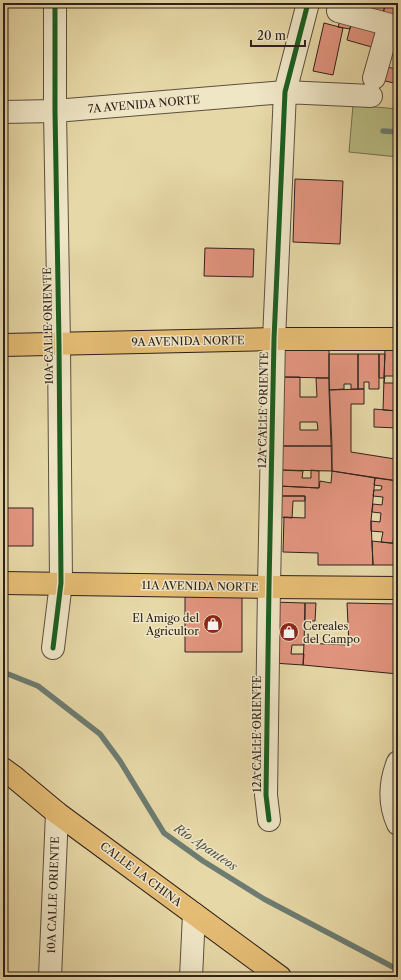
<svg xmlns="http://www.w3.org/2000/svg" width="401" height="980" font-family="'Libre Caslon Text',serif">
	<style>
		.green { fill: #b8be85; stroke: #737050 }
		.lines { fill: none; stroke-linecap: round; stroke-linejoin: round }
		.stream { stroke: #6d7c72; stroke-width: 5.5 }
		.building { fill: #e2957f; stroke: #2e211c; fill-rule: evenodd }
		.minor-casing { stroke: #5c4f3f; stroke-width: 24 }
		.major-casing { stroke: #2e211c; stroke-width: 24 }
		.minor { stroke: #efe6c6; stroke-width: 22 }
		.major { stroke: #e4bc74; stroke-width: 22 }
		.cycleway-casing { stroke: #efe6c6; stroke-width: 8 }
		.cycleway { stroke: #1b5e20; stroke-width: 5 }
		.labels { text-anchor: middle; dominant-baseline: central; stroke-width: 3; stroke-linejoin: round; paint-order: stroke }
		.street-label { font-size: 11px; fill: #2e211c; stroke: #efe6c6 }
		.poi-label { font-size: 11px; fill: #2e211c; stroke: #efe6c6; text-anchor: end }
		.water-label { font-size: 12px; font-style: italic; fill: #4e4f47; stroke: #efe6c6 }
	</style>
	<rect width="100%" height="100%" fill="#e7d8a7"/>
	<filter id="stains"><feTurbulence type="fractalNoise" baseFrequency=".005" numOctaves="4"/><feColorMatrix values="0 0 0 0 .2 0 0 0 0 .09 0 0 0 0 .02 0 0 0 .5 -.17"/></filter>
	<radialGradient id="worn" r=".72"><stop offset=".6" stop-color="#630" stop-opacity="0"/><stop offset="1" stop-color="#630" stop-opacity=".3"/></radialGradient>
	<path class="green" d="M353,105L398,109V157L349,152Z"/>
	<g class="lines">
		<path class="stream" d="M383,131L398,132
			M3,672L38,686L100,734L120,761L164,833L203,861L264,899L393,967L398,968"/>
	</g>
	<path class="building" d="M358,3H372L369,12L356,9Z
		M372,3H386L382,16L369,12Z
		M386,3H398V13L396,20L382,16Z
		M341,17L352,20L350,29L338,27Z
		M352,20L380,28L375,48L347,40Z
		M324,23L343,28L333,75L313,71Z
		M398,33V54L389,52Z
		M385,66L398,70V84L381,80Z
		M295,179L343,181L340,244L293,242Z
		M205,248L254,249L253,277L204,276Z
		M398,347V380H395L394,385H398V411L383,410L385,348ZM385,376H394V383H384Z
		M279,349L329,350V378L279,377Z
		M329,354H358V389H351V384H344V389L329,390Z
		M358,354H379V389H369V382H364V389H358Z
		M379,354H385L384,378H379Z
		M279,377H300V397H317L316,378H329L332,446H279ZM300,422H317L318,430H300Z
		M364,389V404H351V452L395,459L398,428L374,427V409L398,411V481L332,471L329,390Z
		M279,446H332V471L279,470Z
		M279,470L303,471L302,478H311V470L319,471V488L279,486Z
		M332,471L375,478L371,521L373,565H318V553L283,552L284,517L305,518V496H279V486L319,488L320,481L331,483Z
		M375,478L398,481L393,543L381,542L383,532L371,531V521L380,522L381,513L372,512L373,504L382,505L383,497L373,496L374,490H381L382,486L374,485Z
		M279,496H305V501H293L292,518L279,517Z
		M3,508H33V546H3Z
		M372,541L398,544V565H373Z
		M185,596H242V652H185Z
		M273,602L305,603L304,645H292L291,654H304L303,665L273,663Z
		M305,603H316L315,621H305Z
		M347,603L398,604V674L303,665L304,643L349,645Z"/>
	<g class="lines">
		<g class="minor-casing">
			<path id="minor" d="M338,11L398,27
				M374,78L389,25
				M3,112L55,111L285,92L371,96
				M53,648L61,583L59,344L55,111V3
				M398,762C390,782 389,804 398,824
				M269,820L266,795L269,587L274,339L285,92L308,3
				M50,977L57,813
				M191,977L194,914"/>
		</g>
		<g class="major-casing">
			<path id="major" d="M3,345L274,339H398
				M3,583L269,587L398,588
				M3,769L14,777L57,813L280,977"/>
		</g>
		<use href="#minor" class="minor"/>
		<use href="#major" class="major"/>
		<g class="cycleway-casing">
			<path id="cycleway" d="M53,648L61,583L59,344L55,111V3
				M269,820L266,795L269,587L274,339L285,92L308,3"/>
		</g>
		<use href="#cycleway" class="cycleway"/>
	</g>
	<defs>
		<g id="shop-disc" transform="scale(1)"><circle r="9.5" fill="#8f2418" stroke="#efe6c6"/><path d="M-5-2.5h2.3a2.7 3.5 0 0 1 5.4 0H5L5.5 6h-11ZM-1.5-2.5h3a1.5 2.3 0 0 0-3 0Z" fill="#fff"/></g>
	</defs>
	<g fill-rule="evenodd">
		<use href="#shop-disc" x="213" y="624"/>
		<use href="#shop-disc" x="289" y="632"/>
	</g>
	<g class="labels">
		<g class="street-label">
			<text transform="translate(144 104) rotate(-5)">7A AVENIDA NORTE</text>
			<text transform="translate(48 326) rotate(-91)">10A CALLE ORIENTE</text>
			<text transform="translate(188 341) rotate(-1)">9A AVENIDA NORTE</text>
			<text transform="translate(263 410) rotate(-89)">12A CALLE ORIENTE</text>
			<text transform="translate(200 586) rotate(1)">11A AVENIDA NORTE</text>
			<text transform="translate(257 734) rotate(-90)">12A CALLE ORIENTE</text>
			<text transform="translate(141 874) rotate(37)">CALLE LA CHINA</text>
			<text transform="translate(53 895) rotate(-88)">10A CALLE ORIENTE</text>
		</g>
		<g class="poi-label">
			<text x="199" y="618">El Amigo del<tspan x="199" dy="13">Agricultor</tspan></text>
			<text x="303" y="626" text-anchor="start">Cereales<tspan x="303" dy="13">del Campo</tspan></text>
		</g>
		<g class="water-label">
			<text transform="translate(206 847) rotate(34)">Río Apanteos</text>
		</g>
	</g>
	<rect width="401" height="980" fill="none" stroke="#e7d8a7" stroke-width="16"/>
	<rect x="4" y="4" width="393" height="972" fill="none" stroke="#2e211c" stroke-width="2"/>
	<rect x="8" y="8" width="385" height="964" fill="none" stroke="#2e211c"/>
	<path d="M251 40v6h54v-6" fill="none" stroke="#2e211c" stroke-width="2"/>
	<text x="257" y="40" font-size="12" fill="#2e211c" stroke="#efe6c6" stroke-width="3" paint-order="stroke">20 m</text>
	<rect width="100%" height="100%" filter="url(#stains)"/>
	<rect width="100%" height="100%" fill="url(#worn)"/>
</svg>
